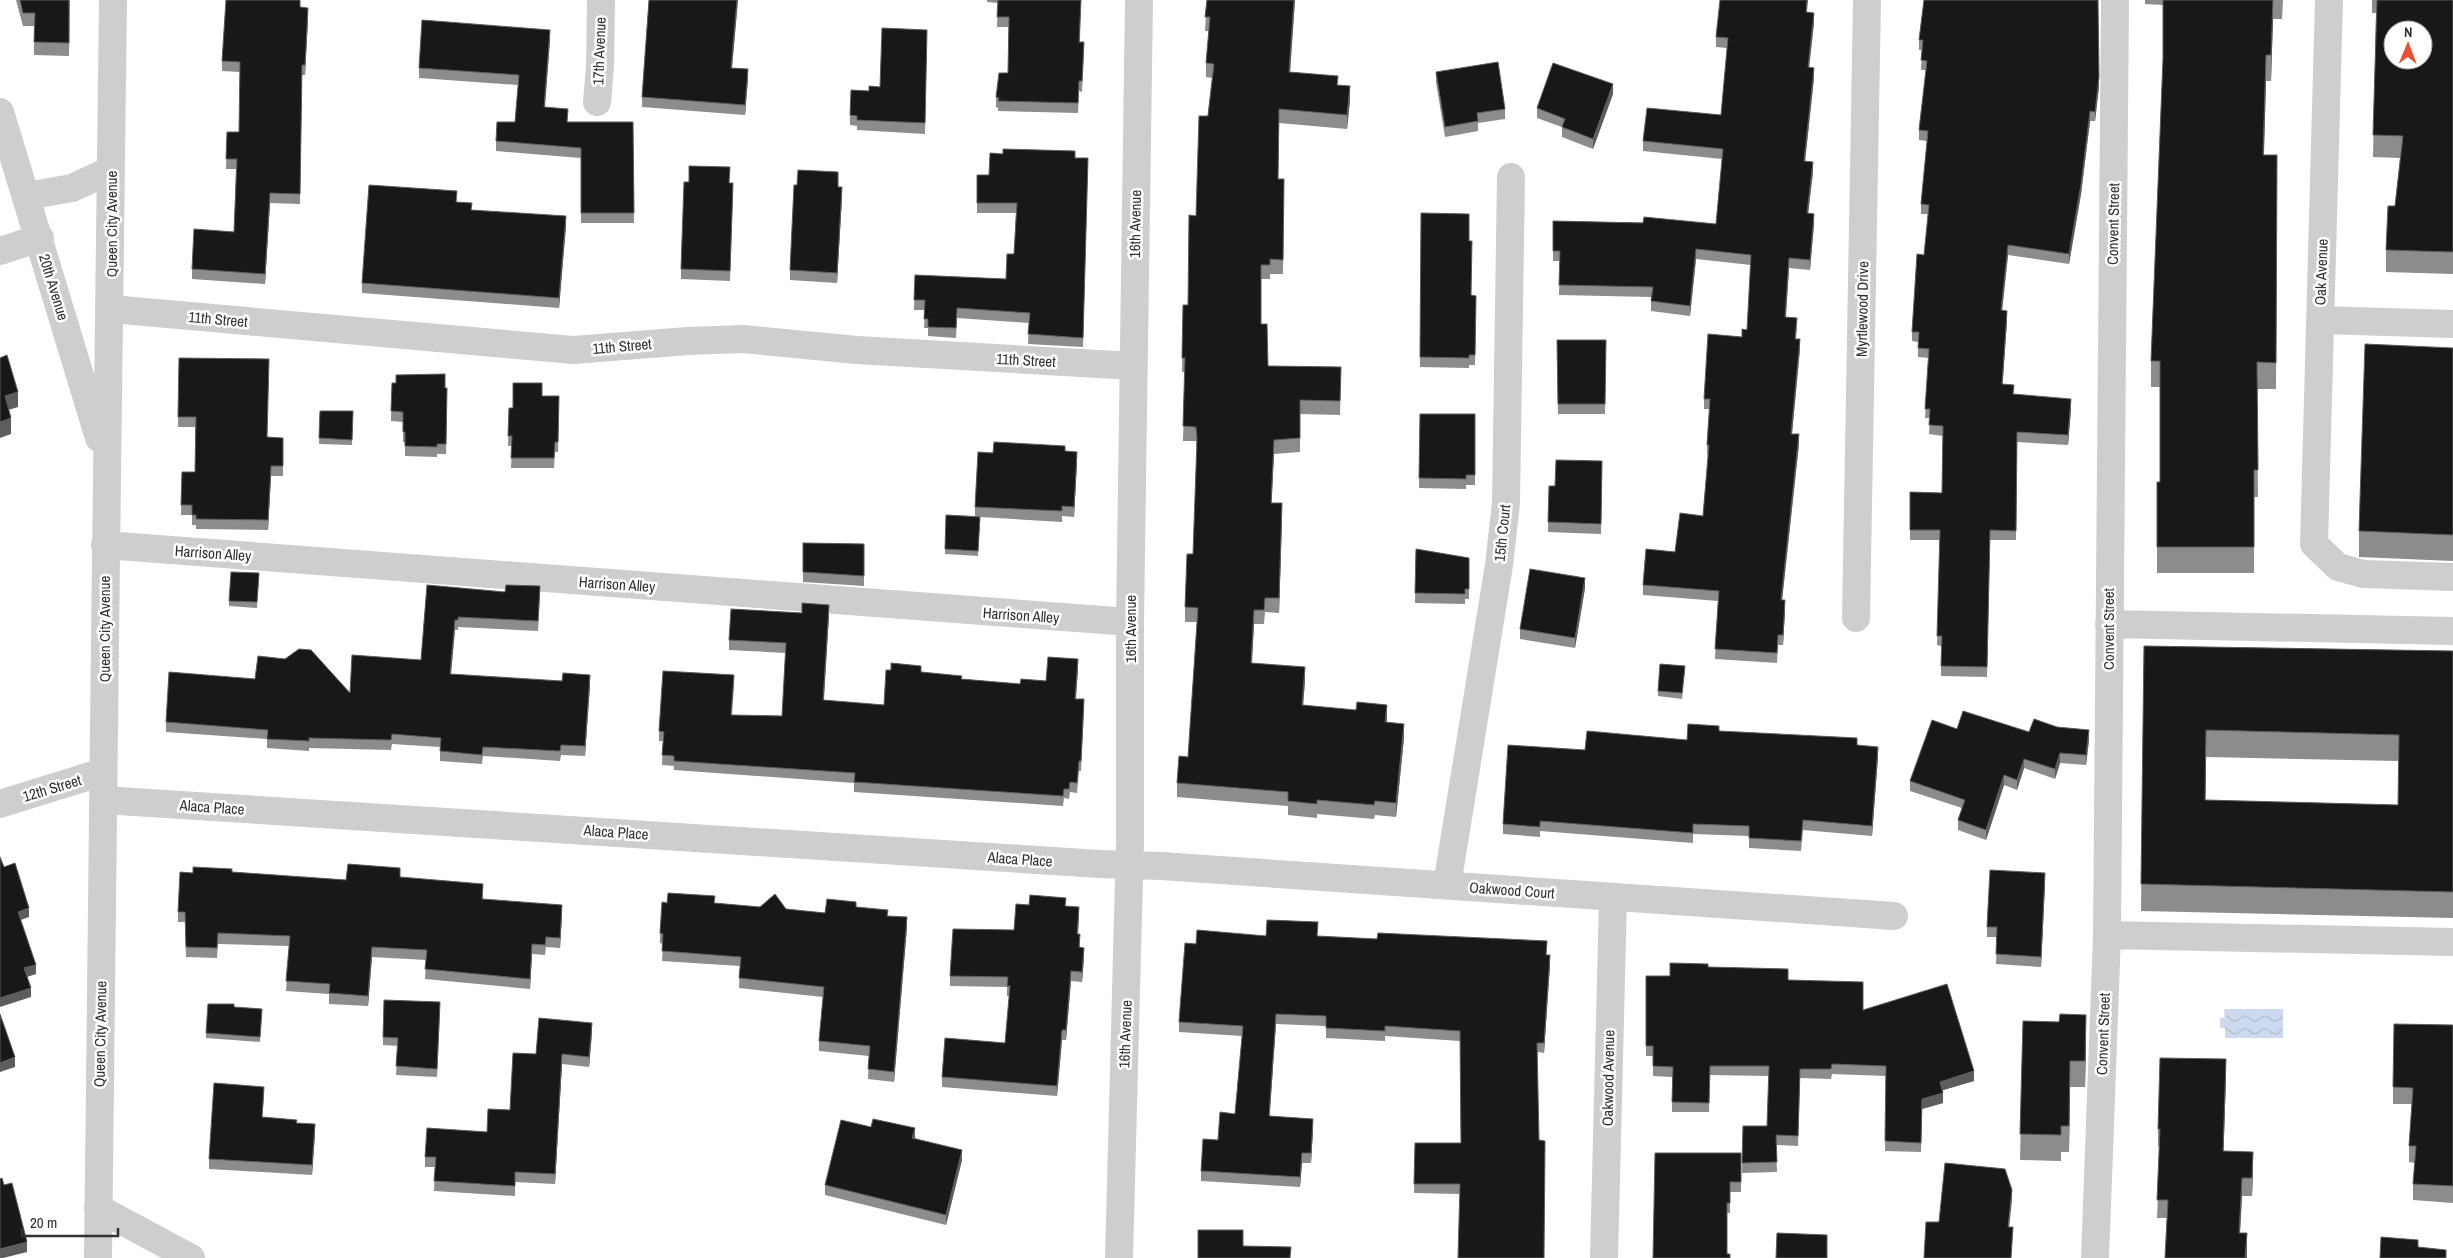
<svg xmlns="http://www.w3.org/2000/svg" width="2453" height="1258" font-family="'Archivo Narrow',sans-serif">
	<style>
		.water { fill: url(#water-waves) }
		.lines { fill: none; stroke-linecap: round; stroke-linejoin: round }
		.minor { stroke: #cecece; stroke-width: 28 }
		.wall { fill: #8c8c8c; fill-rule: evenodd }
		.shaded-wall { fill: #5d5d5d }
		.building { fill: #181818; stroke: #5d5d5d; fill-rule: evenodd }
		.labels { text-anchor: middle; dominant-baseline: central; stroke-width: 5; stroke-linejoin: round; paint-order: stroke }
		.street-label { font-size: 15px; fill: #313131; stroke: #fff }
	</style>
	<defs>
		<pattern id="water-waves" width="16" height="10" patternUnits="userSpaceOnUse" patternTransform="scale(1.25)"><rect width="16" height="10" fill="#ccd9ee"/><path d="M0 5q4-4 8 0t8 0" fill="none" stroke="#b0bbcd"/></pattern>
	</defs>
	<rect width="100%" height="100%" fill="#fff"/>
	<path class="water" d="M2224,1009H2283V1038H2225V1028H2220V1018H2225Z"/>
	<g class="lines">
		<path class="minor" d="M2329,0L2314,544L2338,567L2363,574L2453,577
			M597,102L600,67L601,0
			M0,112L99,438
			M27,196L72,188L111,170
			M0,251L40,238
			M111,309L573,350L688,341L743,339L857,350L1133,366
			M2320,320L2453,324
			M105,545L1130,622
			M1856,618L1867,0
			M2109,624L2453,631
			M103,800L1100,864L1161,866L1894,916
			M0,804L103,772
			M1447,885L1499,565L1506,503L1511,177
			M2107,935L2453,942
			M98,1208L191,1258
			M98,1258C102,839 108,419 113,0
			M1119,1258L1130,840V622L1139,0
			M1604,1258L1613,898
			M2095,1258L2107,935L2115,0"/>
	</g>
	<path class="wall" d="M16,0H70L69,56L34,55V26H23Z
		M649,0H738L732,68L748,79L745,115L642,107V97Z
		M987,0H1081L1080,42L1084,52L1082,92L1079,91L1078,113L998,111V108L996,107V97L1008,73L1009,27H997L998,3L987,2Z
		M1207,0H1295L1290,72L1338,85L1350,100L1347,129L1279,123L1278,179H1284L1283,274H1270V279H1261V324L1268,366L1341,367L1340,415L1300,414V452L1274,454L1271,503L1282,518L1279,613L1265,612L1264,624H1254L1252,663L1305,681L1303,705L1387,719V722L1404,738L1396,817L1375,815L1374,819L1317,814V818L1288,815V806L1177,797V783L1188,757L1197,622H1185V607L1193,554L1197,448L1196,441H1183L1185,372H1182L1183,305H1188L1196,216L1212,78L1206,77V63L1209,31H1205Z
		M1924,0L2099,87L2095,121H2090L2081,194L2069,264L2008,255L2002,311L2007,321L2002,384L2014,395L2071,409L2068,445L2017,442L2016,540H1990L1987,677L1941,676V646L1937,645L1940,540H1910V492L1942,493L1943,436L1929,434L1930,418H1925L1929,358L1918,357V342L1912,341V332L1924,255L1928,214H1921V204L1927,141L1919,140V130L1926,70H1921L1922,50H1919V40Z
		M2145,0H2283L2282,19H2273L2271,81H2266L2264,155H2277L2276,389H2257L2258,497H2254V573H2157V482H2160V387H2151V361L2163,59V5L2145,4Z
		M2372,0H2453V274L2386,272V250L2395,206L2400,158L2373,157L2376,13H2372Z
		M300,7L308,18L305,75H302L300,204L270,203L265,284L192,279V269L234,232L236,169H226L227,132H239L240,72L222,71V61Z
		M1807,12L1814,23L1809,67L1814,78L1805,161L1813,172L1808,213L1814,224L1810,270L1789,268L1786,317L1797,328L1796,339L1800,349L1792,434L1799,444L1782,600L1785,610L1783,645H1778L1777,663L1715,659L1718,601L1643,595V585L1675,552L1703,516L1708,455H1707V445L1710,409H1704V399L1747,330L1751,265L1696,259L1690,316L1651,311V297L1559,295L1560,261H1553V221L1716,224L1722,159L1643,151V141L1721,115L1727,48L1716,47V37Z
		M927,30L925,134L857,130V126L850,125V115L869,91L880,87Z
		M550,40L545,107L568,122H633L634,223H581V158L496,151V141L515,122L518,85L419,78V68Z
		M1436,72L1505,109V119L1478,123V131L1445,137L1436,82Z
		M1613,94L1593,149L1562,137V127L1537,118V108Z
		M1075,158H1088L1083,347L1028,344L1029,323L957,318L956,338L928,336V328H924L925,310H914L915,275L1006,279L1014,254L1016,213H977V175H989Z
		M729,183L733,193L730,281L681,279V269Z
		M838,187L842,197L837,283L790,280V270Z
		M457,202L472,210L566,226L559,308L362,293V283Z
		M1421,213L1469,241L1471,295L1476,296L1475,365H1469V368L1420,367Z
		M1557,340H1606L1605,414H1558Z
		M2453,348V561L2359,557V531Z
		M179,358L267,437L283,448V476H271L268,530L196,529V525H192V515H181L182,472H195V427H178Z
		M392,383L447,388L446,454H437V457L405,456V442H403V422L391,421Z
		M542,396H559L558,452H555L554,468H511L512,446H508L509,408H513Z
		M320,411H353L352,445L319,444Z
		M1420,414H1475V485H1466V489L1419,488Z
		M1065,451L1077,462L1074,517L1062,516V522L980,517L978,556L945,554L946,515L975,516V507L993,453Z
		M1602,461L1601,534L1548,532L1549,486H1555Z
		M803,543L864,544V586L803,582Z
		M1416,549L1469,558V599H1465V604L1415,603Z
		M259,573L257,608L229,606V601Z
		M427,585L540,596L538,631L458,627V630H455L451,674L590,685L585,756L561,755L560,761L483,756L482,764L440,761V747L392,744L391,750L309,748V751L267,748V739L166,732V722L350,693L421,660Z
		M1585,588L1575,648L1520,639V629Z
		M829,615L824,700L884,705L921,672L962,679L1020,684L1046,681L1078,669L1076,699L1084,709L1081,771H1079L1077,793L1070,792L1069,799L1064,798L1063,806L854,792V783L674,770V766L662,765L663,741H659V731L734,685L732,715L782,716L786,653L729,650V640Z
		M2144,646L2453,651V918L2141,911ZM2206,757L2399,761L2398,805L2205,800Z
		M1685,671L1682,699L1658,696V691Z
		M2057,727L2089,740L2086,765L2060,763L2055,779L2024,768L2017,790L2004,785L1986,840L1958,830V820L1962,808L1910,791V781L1957,729L2029,732Z
		M1719,731L1857,745L1878,757L1872,836L1803,830L1801,851L1749,848V836L1693,834V843L1540,831V837L1503,834V824L1687,740Z
		M232,872L346,880L400,877L483,894V899L562,915L560,948L546,947L545,955L532,954L530,989L425,979L426,960L372,957L368,1006L329,1004V994L286,991L289,946L218,944L217,958L186,957L185,922H178V912L193,873Z
		M2045,883L2041,967L1996,964L1997,937H1987V927Z
		M667,903H715L825,913L856,907L888,916L907,927L894,1082L868,1079L869,1056L819,1051V1041L823,997L739,988L740,966L662,961L663,944L660,943V933Z
		M1029,905L1066,906L1079,917L1078,934L1080,947L1084,958L1082,982L1071,981L1066,1040H1062L1057,1096L942,1087V1077L1005,1043L1010,996H1007V987L950,986V976L1014,930Z
		M1266,936H1318L1547,955L1550,965L1544,1053L1538,1052L1459,1194L1414,1193L1415,1143H1461L1460,1041L1385,1036V1041L1326,1038V1026L1276,1024L1269,1116L1313,1129L1311,1163H1302L1300,1187L1201,1181V1171L1218,1140L1235,1114L1242,1036L1179,1032V1022L1196,944Z
		M1708,967L1788,980L1863,1010L1974,1081L1943,1090V1103L1922,1109L1921,1152L1885,1151L1886,1076L1832,1074L1831,1079L1800,1078L1798,1146L1776,1145L1777,1172L1742,1173L1743,1126H1767L1769,1076L1710,1075L1709,1112H1672V1077L1653,1076V1056H1646V976H1670Z
		M234,1007L262,1014L260,1042L206,1038V1033Z
		M440,1011L437,1077L396,1075L398,1046L383,1045V1037Z
		M2023,1021L2086,1041L2085,1087H2070L2069,1152H2061V1161L2020,1160Z
		M2453,1025V1203L2413,1200V1184L2415,1163L2409,1162V1146L2412,1104H2393V1087Z
		M592,1033L589,1067L562,1064L555,1184L515,1182V1196L434,1191L435,1167H425V1157L487,1132L510,1110L536,1054Z
		M2226,1077L2223,1151L2253,1170L2252,1196H2242L2240,1233L2247,1251V1258H2165L2167,1218H2157L2160,1147H2158V1129Z
		M264,1097L262,1118L296,1123L315,1134L312,1175L209,1169V1159Z
		M915,1138L962,1160L946,1225L825,1195V1185Z
		M1741,1153V1192H1730V1213H1727V1254L1653,1258Z"/>
	<path class="shaded-wall" d="M737,0H738L731,78V68Z
		M1294,0H1295L1289,87V72Z
		M1807,0H1808L1806,22V12Z
		M2273,0V19L2271,81V55Z
		M308,8V18L305,75V65Z
		M1814,13V23L1808,77V67Z
		M550,30V40L544,117V107Z
		M2266,55V81L2263,182V155Z
		M1814,68V78L1804,171V161Z
		M748,69V79L745,115V105Z
		M2099,77V87L2095,121V112Z
		M1613,84V94L1593,149V139Z
		M1350,86V100L1347,129V115Z
		M2090,111V121L2081,194L2069,264V254Z
		M1813,162V172L1807,223V213Z
		M842,187V197L837,283V273Z
		M270,193V203L265,284V274Z
		M1814,214V224L1810,270V260Z
		M566,216V226L559,308V298Z
		M2008,245V255L2001,320V310Z
		M1696,249V259L1690,316V306Z
		M1789,258V268L1785,327V317Z
		M2007,311V321L2002,394V384Z
		M1800,339V349L1791,444V434Z
		M18,392V407L5,411V396Z
		M2071,399V409L2068,445V435Z
		M11,418V434L0,438V422Z
		M1799,434V444L1781,610V600Z
		M1274,440V454L1271,517V503Z
		M1077,452V462L1074,517V507Z
		M271,466V476L268,530V520Z
		M1282,503V518L1279,613V598Z
		M1585,578V588L1575,648V638Z
		M1785,600V610L1783,645V635Z
		M829,605V615L823,710V700Z
		M1254,610V624L1251,677V663Z
		M455,620V630L450,683V674Z
		M1078,659V669L1075,709V699Z
		M1305,667V681L1302,719V705Z
		M590,675V685L585,756V746Z
		M1387,705V719L1385,736V722Z
		M1404,724V738L1396,817V803Z
		M2089,730V740L2086,765V755Z
		M2206,730V757L2205,826V800Z
		M1878,747V757L1872,836V826Z
		M2060,753V763L2055,779V769Z
		M2024,759V768L2017,790V780Z
		M2004,775V785L1986,840V830Z
		M2045,873V883L2041,967V957Z
		M562,905V915L560,948V938Z
		M1079,907V917L1077,944V934Z
		M29,908V917L18,921V912Z
		M907,917V927L894,1082V1072Z
		M532,944V954L530,989V979Z
		M372,947V957L368,1006V996Z
		M1084,948V958L1082,982V972Z
		M1550,955V965L1544,1053V1043Z
		M36,965V974L24,978V968Z
		M1071,971V981L1066,1040V1030Z
		M31,988V997L0,1007V998Z
		M1276,1014V1024L1269,1126V1116Z
		M2086,1015V1041L2085,1087V1061Z
		M592,1023V1033L589,1067V1057Z
		M1062,1030V1040L1057,1096V1086Z
		M562,1054V1064L555,1184V1174Z
		M15,1057V1067L0,1072V1063Z
		M2226,1059V1077L2223,1169V1151Z
		M2070,1061V1087L2069,1152V1126Z
		M1974,1071V1081L1940,1091V1082Z
		M1943,1093V1103L1922,1109L1921,1152L1922,1099Z
		M1313,1119V1129L1311,1163V1153Z
		M315,1124V1134L312,1175V1165Z
		M915,1128V1138H912Z
		M962,1150V1160L946,1225V1215Z
		M2253,1152V1170L2252,1196V1178Z
		M1302,1153V1163L1300,1187V1177Z
		M2242,1178V1196L2239,1251V1233Z
		M2012,1190V1200L2008,1237V1227Z
		M2247,1233V1258H2245Z
		M27,1242V1252L3,1258H0V1249Z"/>
	<path class="building" d="M20,0H69V43L34,42L35,13H23Z
		M226,0H300V7L308,8L305,65H302L300,194L270,193L265,274L192,269L194,229L234,232L237,159H226L227,132H239L240,62L222,61Z
		M649,0H737L731,68L748,69L745,105L642,97Z
		M998,0H1081L1079,42H1084L1082,81H1079L1078,103L998,101L999,98L996,97L999,73H1008L1009,17H997Z
		M1207,0H1294L1289,72L1338,76L1337,85L1350,86L1347,115L1279,109L1278,179H1284L1283,260L1270,259V265H1261V324H1267L1268,366L1341,367L1340,401L1300,400V438L1274,440L1271,503H1282L1279,598H1265L1264,610H1254L1251,663L1305,667L1302,705L1356,710L1357,702L1387,705L1385,722L1404,724L1396,803L1375,801L1374,805L1317,800V804L1288,801V792L1177,783L1179,756L1188,757L1198,608L1185,607L1187,554H1193L1197,440L1196,427L1183,426L1185,358H1182L1183,305H1188L1189,215L1196,216L1199,116H1208L1214,64L1206,63L1210,17H1205Z
		M1720,0H1807L1806,12L1814,13L1808,67L1814,68L1804,161L1813,162L1807,213L1814,214L1810,260L1789,258L1785,317L1797,318L1795,339H1800L1791,434H1799L1781,600H1785L1783,635H1778L1777,653L1715,649L1719,591L1643,585L1646,549L1675,552L1680,513L1703,516L1709,445H1707L1710,399H1704L1708,334L1742,337V329L1747,330L1751,255L1696,249L1690,306L1651,301L1653,287L1559,285L1560,251H1553V221L1643,223L1644,217L1716,224L1723,149L1643,141L1647,108L1721,115L1728,38L1716,37Z
		M1924,0H2098L2099,77L2095,112L2090,111L2081,184L2069,254L2008,245L2001,310L2007,311L2002,384L2014,385L2013,394L2071,399L2068,435L2017,432L2016,531L1990,530L1987,667L1941,666L1942,636H1937L1940,530H1910V492L1942,493L1943,426L1929,425L1930,409H1925L1929,349L1918,348L1919,332H1912L1917,254L1924,255L1929,205L1921,204L1928,131L1919,130L1927,61L1921,60L1923,40H1919Z
		M2163,0H2273L2271,55H2266L2263,155H2277L2276,363L2257,362L2258,470H2254V547H2157V482H2160V361H2151L2163,59Z
		M2377,0H2453V252L2386,250L2388,206H2395L2403,136L2373,135ZM2393,30H2423V60H2393Z
		M422,20L550,30L544,107L568,109L567,122H633L634,213H581V148L496,141L497,122H515L519,75L419,68Z
		M882,28L927,30L925,123L857,120V116L850,115L851,90L869,91V86L880,87Z
		M1498,62L1505,109L1477,113L1478,121L1445,127L1436,72Z
		M1553,63L1613,84L1593,139L1562,127L1565,119L1537,108Z
		M1003,149L1075,151V158H1088L1083,338L1028,334L1030,313L957,308L956,328L928,327V319H924L925,300H914L915,275L1006,279L1007,254H1014L1017,203H977V175H989L990,153L1003,154Z
		M689,166L730,167L729,183H733L730,271L681,269L684,182H689Z
		M798,170L838,172V187H842L837,273L790,270L794,185H797Z
		M369,185L457,191L456,202L472,203L471,210L566,216L559,298L362,283Z
		M1421,213L1469,214V241H1472L1471,295L1476,296L1475,355H1469V358L1420,357Z
		M1557,340H1606L1605,404H1558Z
		M2365,344L2453,348V535L2359,531Z
		M7,355L18,392L5,396L11,418L0,422V358Z
		M179,358L269,359L267,437L283,438V466H271L268,520L196,519V515H192V505H181L182,472H195L196,417H178Z
		M445,374V388H447L446,444H437V447L405,446V432H403V412L391,411L392,383H396V375Z
		M513,383H542V396H559L558,442H555L554,458H511L512,436H508L509,408H513Z
		M320,411H353L352,440L319,438Z
		M1420,414H1475V475H1466V479L1419,478Z
		M994,442L1065,446V451L1077,452L1074,507L1062,506V511L975,507L978,452L993,453Z
		M1556,460L1602,461L1601,524L1548,522L1549,486H1555Z
		M946,515L980,517L978,551L945,549Z
		M803,543L864,544V576L803,572Z
		M1416,549L1469,558V589H1465V594L1415,593Z
		M1530,569L1585,578L1575,638L1520,629Z
		M231,572L259,573L257,602L229,601Z
		M427,585L505,592L506,585L540,586L538,621L458,617V620H455L450,674L562,681L563,673L590,675L585,746L561,745L560,751L483,747L482,755L440,751L441,738L392,734L391,740L309,738V741L267,739L268,730L166,722L169,672L255,679L258,656L285,659L299,649L311,650L350,693L352,655L421,660Z
		M802,603L829,605L823,700L884,705L886,670H891V663L921,666V672L962,676L961,679L1020,684L1021,679L1046,681L1048,657L1078,659L1075,699H1084L1081,761H1079L1077,783L1070,782L1069,789H1064L1063,796L854,782L855,773L674,761V756L662,755L664,732L659,731L663,671L734,675L731,715L782,716L786,643L729,640L731,609L802,613Z
		M2144,646L2453,651V892L2141,884ZM2206,730L2399,735L2398,805L2205,800Z
		M1660,664L1685,666L1682,693L1658,691Z
		M1963,711L2029,732L2034,719L2057,727L2089,730L2086,755L2060,753L2055,769L2024,759L2017,780L2004,775L1986,830L1958,820L1965,800L1910,781L1932,720L1957,729Z
		M1688,724L1719,726V731L1857,738V745L1878,747L1872,826L1803,820L1801,841L1749,838V826L1693,824V833L1540,821V827L1503,824L1508,745L1585,750L1587,731L1687,740Z
		M0,857L4,867L15,863L29,908L18,912L36,965L24,968L31,988L0,998Z
		M348,864L400,868V877L483,884L482,899L562,905L560,938L546,937L545,945L532,944L530,979L425,969L427,950L372,947L368,996L329,993L330,984L286,981L290,936L218,933L217,948L186,947L185,912H178L180,872L193,873V867L232,869V872L346,880Z
		M1990,870L2045,873L2041,957L1996,954L1997,927H1987Z
		M668,893L715,896L714,903L760,907L775,894L786,909L825,913L827,899L856,902V907L888,910L887,916L907,917L894,1072L868,1069L870,1046L819,1041L824,987L739,978L741,957L662,951L663,934L660,933L662,902L667,903Z
		M1030,895L1066,898L1065,906L1079,907L1077,934H1080L1079,947L1084,948L1082,972L1071,971L1066,1030H1062L1057,1086L942,1077L945,1038L1005,1043L1010,986H1007L1008,977L950,976L953,929L1014,930L1016,904L1029,905Z
		M1267,920L1318,922L1317,936L1377,939L1378,933L1547,941L1546,955H1550L1544,1043H1537L1539,1140L1545,1141L1544,1258H1458L1460,1184H1414L1415,1143H1461L1460,1031L1385,1026V1031L1326,1028V1016L1276,1014L1269,1116L1313,1119L1311,1153H1302L1300,1177L1201,1171L1203,1139L1218,1140L1220,1112L1235,1114L1243,1026L1179,1022L1185,943L1196,944L1197,930L1266,936Z
		M1670,963L1708,964V967L1788,969V980L1863,982V1010L1947,984L1974,1071L1940,1082L1943,1093L1922,1099L1921,1143L1885,1141L1886,1066L1832,1064L1831,1069H1800L1798,1136L1776,1135L1777,1162L1742,1163L1743,1126H1767L1769,1066H1710L1709,1103L1672,1102L1673,1067L1653,1066V1046H1646V976H1670Z
		M384,1000L440,1002L437,1069L396,1066L398,1038L383,1037Z
		M208,1004H234V1007L262,1009L260,1037L206,1033Z
		M0,1014L15,1057L0,1063Z
		M2060,1014L2086,1015L2085,1061H2070L2069,1126H2061V1135L2020,1134L2023,1021L2059,1022Z
		M539,1018L592,1023L589,1057L562,1054L555,1174L515,1172V1186L434,1181L436,1157H425L427,1128L487,1132L488,1109L510,1110L513,1053L536,1054Z
		M2394,1024L2453,1025V1186L2413,1184L2416,1146H2409L2413,1088L2393,1087Z
		M2160,1058L2226,1059L2223,1151L2253,1152L2252,1178H2242L2239,1233H2247L2245,1258H2165L2168,1200H2157L2160,1129H2158Z
		M214,1083L264,1087L262,1117L297,1120L296,1123L315,1124L312,1165L209,1159Z
		M873,1119L915,1128L912,1138L962,1150L946,1215L825,1185L841,1120L871,1127Z
		M1655,1153H1741V1182H1730V1203H1727V1254H1730V1258H1653Z
		M1945,1163L2005,1169L2012,1190L2008,1227H2013L2011,1258H1924L1926,1222H1939Z
		M2,1178L4,1185L12,1183L27,1242L0,1249V1179Z
		M1198,1230H1243V1246L1291,1247L1290,1258H1198Z
		M1777,1233L1827,1235V1258H1776Z
		M2381,1237L2418,1240V1247L2446,1250V1258H2380Z"/>
	<g class="labels">
		<g class="street-label">
			<text transform="translate(599 51) rotate(-88)">17th Avenue</text>
			<text transform="translate(111 224) rotate(-90)">Queen City Avenue</text>
			<text transform="translate(1135 224) rotate(-89)">16th Avenue</text>
			<text transform="translate(2113 224) rotate(-89)">Convent Street</text>
			<text transform="translate(2321 272) rotate(-88)">Oak Avenue</text>
			<text transform="translate(54 287) rotate(73)">20th Avenue</text>
			<text transform="translate(1862 309) rotate(-89)">Myrtlewood Drive</text>
			<text transform="translate(218 319) rotate(5)">11th Street</text>
			<text transform="translate(622 346) rotate(-5)">11th Street</text>
			<text transform="translate(1026 360) rotate(3)">11th Street</text>
			<text transform="translate(1502 533) rotate(-84)">15th Court</text>
			<text transform="translate(213 553) rotate(4)">Harrison Alley</text>
			<text transform="translate(617 584) rotate(4)">Harrison Alley</text>
			<text transform="translate(1021 615) rotate(4)">Harrison Alley</text>
			<text transform="translate(104 629) rotate(-90)">Queen City Avenue</text>
			<text transform="translate(1130 629) rotate(-90)">16th Avenue</text>
			<text transform="translate(2108 629) rotate(-90)">Convent Street</text>
			<text transform="translate(52 788) rotate(-17)">12th Street</text>
			<text transform="translate(212 807) rotate(4)">Alaca Place</text>
			<text transform="translate(616 832) rotate(4)">Alaca Place</text>
			<text transform="translate(1020 859) rotate(4)">Alaca Place</text>
			<text transform="translate(1512 890) rotate(4)">Oakwood Court</text>
			<text transform="translate(100 1034) rotate(-89)">Queen City Avenue</text>
			<text transform="translate(1125 1034) rotate(-88)">16th Avenue</text>
			<text transform="translate(2103 1034) rotate(-88)">Convent Street</text>
			<text transform="translate(1608 1078) rotate(-89)">Oakwood Avenue</text>
		</g>
	</g>
	<g transform="translate(2408 45) rotate(1)"><circle r="24" fill="#ffffff" stroke="#adadad"/>
	<path d="M0-4L9 19L0 12L-9 19Z" fill="#e85033"/>
	<text y="-8" font-size="14" font-weight="bold" text-anchor="middle" fill="#313131">N</text>
	</g>
	<path d="M22 1228v8h96v-8" fill="none" stroke="#313131" stroke-width="2.5"/>
	<text x="30" y="1228" font-size="15" fill="#313131" stroke="#ffffff" stroke-width="4" paint-order="stroke">20 m</text>
</svg>
